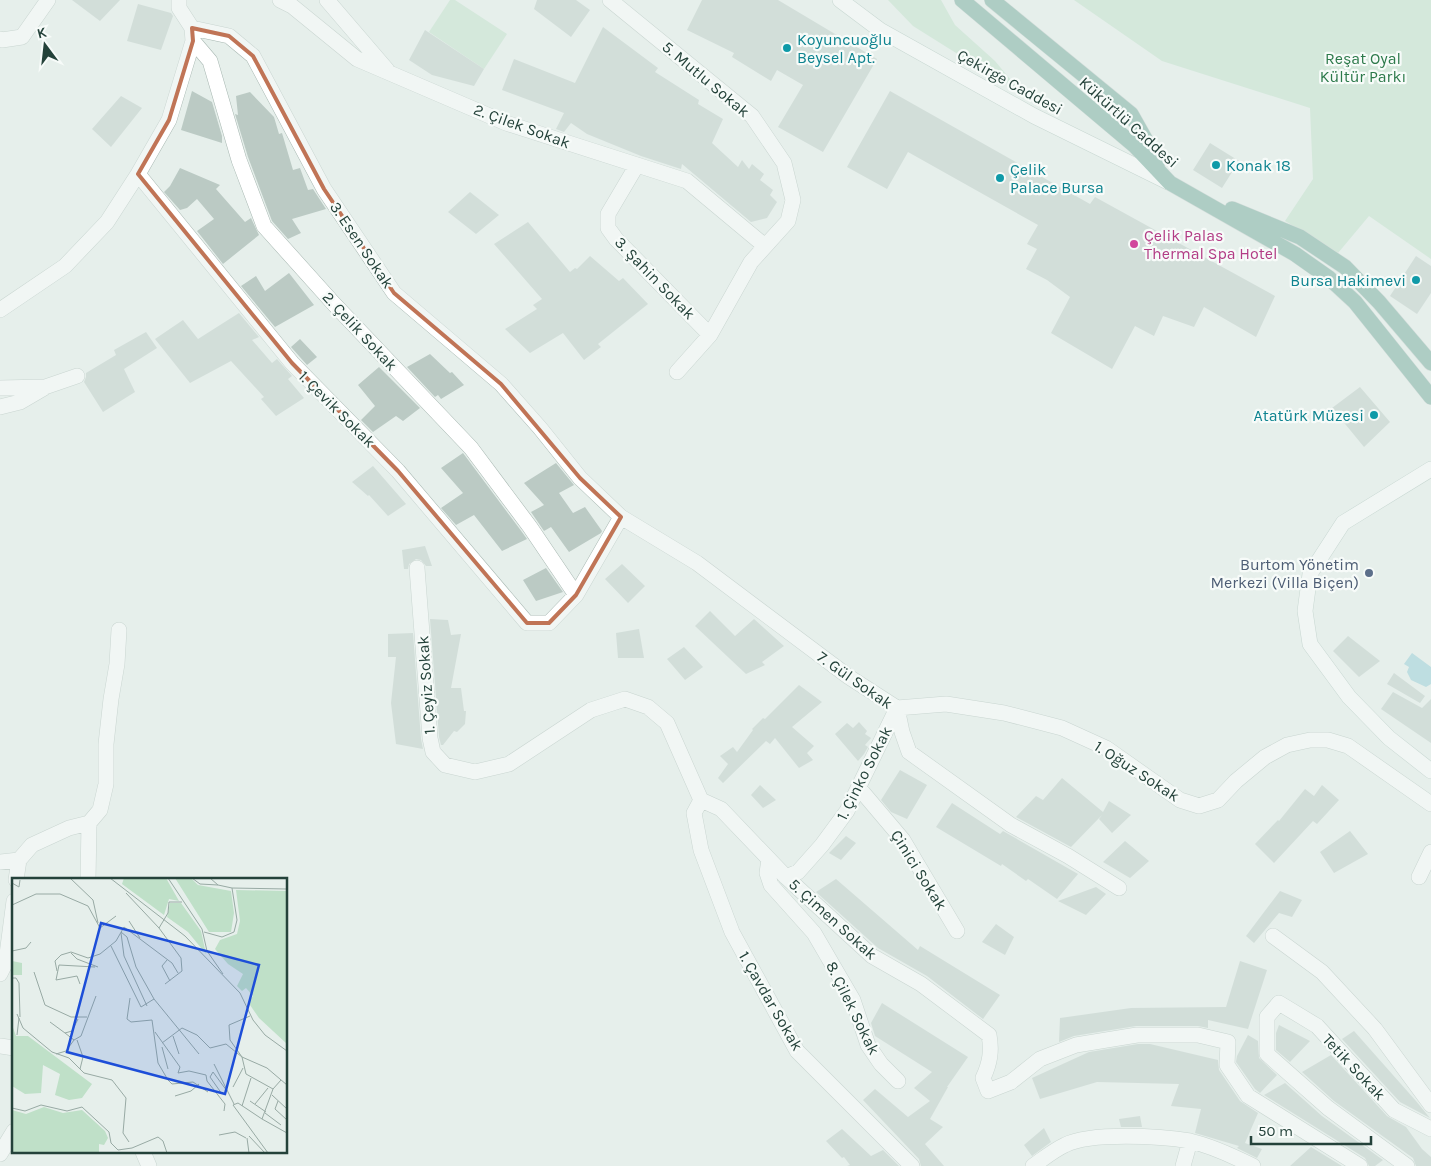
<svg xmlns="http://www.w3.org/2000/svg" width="1431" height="1166" font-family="Karla,sans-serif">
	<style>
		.green { fill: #bfe0c8 }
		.water { fill: #8ec9d4 }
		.building { fill: #bbcac4 }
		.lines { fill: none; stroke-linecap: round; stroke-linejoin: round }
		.minor-casing { stroke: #a8b8b2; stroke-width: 16 }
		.secondary-casing { stroke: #a4bbb3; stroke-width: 16 }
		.primary-casing { stroke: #c2cac8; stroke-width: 16 }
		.minor { stroke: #fff; stroke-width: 15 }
		.secondary { stroke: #fff; stroke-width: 15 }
		.primary { stroke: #6aa596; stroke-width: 15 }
		.marked { fill: none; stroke: #c07456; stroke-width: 4; stroke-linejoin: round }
		.culture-dot { fill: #0f9aa8; stroke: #f7fbf9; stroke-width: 2 }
		.hotel-dot { fill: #d1479c; stroke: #f7fbf9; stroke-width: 2 }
		.service-dot { fill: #5c6f8a; stroke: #f7fbf9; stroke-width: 2 }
		.labels { text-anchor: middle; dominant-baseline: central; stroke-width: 4.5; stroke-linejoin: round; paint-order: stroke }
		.culture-label { font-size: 16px; fill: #0d838f; stroke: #f7fbf9; text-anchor: start }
		.park-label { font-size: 16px; fill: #2d7a4b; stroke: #f7fbf9 }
		.street-label { font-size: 16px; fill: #24423a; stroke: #f7fbf9 }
		.hotel-label { font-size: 16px; fill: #b23c85; stroke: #f7fbf9; text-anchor: start }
		.service-label { font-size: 16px; fill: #4e5e75; stroke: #f7fbf9; text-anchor: end }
		.inset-road { fill: none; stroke: #98aaa4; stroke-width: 1 }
		.view { fill: #1d4ed8; fill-opacity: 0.15; stroke: #1d4ed8; stroke-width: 2.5 }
		.inset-edge { fill: none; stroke: #24423a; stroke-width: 2.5 }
	</style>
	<rect width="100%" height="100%" fill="#e6efeb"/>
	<path class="green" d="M450,0H455L507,34L484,69L429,32Z
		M888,0H941L955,25L995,61L1020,91L972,63L913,26Z
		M1074,0H1431V259L1369,216L1338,253L1285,221L1313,179L1310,108L1162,61Z"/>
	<path class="water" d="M1412,653L1431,667V684L1426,687L1411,680L1407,672L1409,667L1404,664Z"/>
	<path class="building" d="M72,0H120L100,21Z
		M537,0H576L590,10L571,37L534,9Z
		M702,0H778L877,59L823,152L778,127L803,85L777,70L771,81L732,57L734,53L687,30Z
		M138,4L171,13L173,16L161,50L127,41Z
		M603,27L658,68L655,72L699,100L698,104L723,119L712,143L738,167L742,160L749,169L752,164L764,174L760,180L773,190L770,195L777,202L767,218L751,222L682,164L681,169L641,156L587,134L571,123L564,132L556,129L564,113L502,90L514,59L575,83Z
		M425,30L484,69L474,86L432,75L409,60Z
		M192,91L212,102L222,136V143L181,130Z
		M890,91L1090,204L1095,197L1275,296L1256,337L1204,307L1194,327L1163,316L1154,336L1135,326L1112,369L1051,333L1070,297L1047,280L1026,269L1037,249L1027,244L1038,225L908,152L887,189L847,167Z
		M250,92L274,117L279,134L282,133L293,170L300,168L308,190L313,189L326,209L292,219L301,233L288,239L272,221L248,157L235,114L238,115L236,96Z
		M121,96L142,108L111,147L92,129Z
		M1210,143L1239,161L1222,188L1193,170Z
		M180,168L220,185L216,189L245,222L251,218L259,235L223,264L197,231L214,219L197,199L187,208L180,210L164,192L170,186Z
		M470,192L499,215L476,234L448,212Z
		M528,222L570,272L575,268L577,269L590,256L619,281L623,278L648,304L598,344L601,347L584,360L563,333L530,353L505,329L537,309L533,305L542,299L494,244Z
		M1416,256L1431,266V293L1417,314L1390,296Z
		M289,273L314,305L275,327L241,286L256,276L265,291Z
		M239,313L259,337L252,340L272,363L277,359L292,376L288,379L304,398L276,416L261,399L264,397L231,361L190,383L155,339L183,320L198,339Z
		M146,332L157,348L124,369L135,392L103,412L84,382L86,377V373L116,355L114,350Z
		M300,339L317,357L307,365L291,347Z
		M430,354L450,373L452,372L464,385L441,399L438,395L435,397L407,367Z
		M379,367L420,408L403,421L396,416L373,432L361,420L375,406L358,385Z
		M1360,387L1390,422L1364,447L1332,408Z
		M463,453L522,532L527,539L502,551L474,515L456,525L441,508L463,493L441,468Z
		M556,463L574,485L559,493L573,513L585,507L602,531L601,533L569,552L551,527L544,531L531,512L544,505L524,483Z
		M373,466L406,504L388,516L369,495L368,496L352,482Z
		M425,546L432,566H426L421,560L416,559L409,564L408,569H404L402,550Z
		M622,564L645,586L628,603L605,579Z
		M546,568L563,592L536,601L523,580Z
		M710,611L735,636L754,619L784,646L762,662L765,665L746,674L695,626Z
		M430,619L448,620L451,635L461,634L451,688H461L464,711H466L465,724L457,732L454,731L443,745H441L439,737Z
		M639,629L644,658H618L616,633Z
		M413,633L421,739L423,749L396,744L391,703L396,657H388V634Z
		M1348,636L1380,661L1359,677L1333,651Z
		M684,647L703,667L685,680L667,659Z
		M1394,673L1425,696L1420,703L1387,684Z
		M799,685L822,702L792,727L814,746L807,753L813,760L799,768L775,738L770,744L766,741L723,783L718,778L728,764L720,756L733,747L737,752L753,730L752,729L763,718L765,719Z
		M1393,692L1422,708L1431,699V743L1381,709Z
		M859,722L867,731L865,734L871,738L865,745L868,747L864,754L858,761L835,734L847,723L853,728Z
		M900,770L927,785L907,819L891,812L881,800Z
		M1062,778L1103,812L1109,801L1131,815L1112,833L1099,819L1102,815L1071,847L1016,817L1036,796L1043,800Z
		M760,785L776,800L763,808L751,795Z
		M1322,785L1339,800L1317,824L1313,821L1274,863L1255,844L1278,820L1279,821L1305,789L1314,796Z
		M952,803L1000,834L1003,831L1078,874L1057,899L1028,879L1026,881L1002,864L1001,866L936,827Z
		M1350,831L1368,854L1334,873L1320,852Z
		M846,836L856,843L841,860L829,853Z
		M1125,841L1149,861L1130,878L1103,862Z
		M836,879L918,950L920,946L1000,995L983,1019L927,976L878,948L816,892Z
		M1096,887L1106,894L1086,915L1058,901Z
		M1280,891L1302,900L1292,917L1279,913L1254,943L1246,936Z
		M996,924L1014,937L1005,955L982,942Z
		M1240,961L1267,970L1248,1029L1208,1020V1028L1198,1026H1136L1074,1036L1059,1042L1060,1018L1131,1008L1226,1007Z
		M882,1003L968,1057L947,1087H948L930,1119L943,1127L925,1144L944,1166H921L919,1159L863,1100L875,1089L908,1117L930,1101L914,1088L932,1072L875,1036L871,1023Z
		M1279,1025L1310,1041L1290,1062L1276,1050V1033Z
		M1354,1031L1416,1101L1430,1118L1400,1102L1342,1039Z
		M1248,1035L1258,1041L1259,1058L1277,1075L1260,1093L1255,1089L1236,1062L1237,1056Z
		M1138,1044H1150L1218,1060L1219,1070L1240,1101L1258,1113L1245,1143L1262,1149L1257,1158L1237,1148L1239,1146L1195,1133L1201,1109L1171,1106L1179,1084L1097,1082L1040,1099L1032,1078L1089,1052Z
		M1331,1055L1387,1116L1406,1127L1422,1149L1431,1157V1166H1416L1413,1158L1334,1101L1302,1072Z
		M1285,1083L1322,1116L1383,1160L1375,1166H1369L1365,1158L1264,1095Z
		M1140,1116L1142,1127H1121L1119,1119Z
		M1044,1128L1051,1142L1032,1156L1024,1145Z
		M842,1129L871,1156L883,1150L899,1166H847L850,1165L844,1157L842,1158L826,1141Z
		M1311,1147L1342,1166H1290Z"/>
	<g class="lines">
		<g class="minor-casing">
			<path id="minor" d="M280,0L292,6L357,59L506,123L687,181L765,246
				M327,0L387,70
				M610,0L752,116L784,163L793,200L788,221L751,262L710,335L677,372
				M192,28L229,36L253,56L324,189L394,293L501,384L540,428L580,478L621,517L697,563L849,677L897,708L902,732L909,752L1011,825L1068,856L1119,888
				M0,39L2,40L22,37L48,0
				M193,41L210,61L239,160L264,226L334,304L471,448L530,527L576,595
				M637,165L608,214V228L616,239L710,335
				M138,174L292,363L398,471L527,623H549L576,595L621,517
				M0,310L65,266L107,222L138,174L169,120L193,41L192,28L179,8V0
				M0,388L45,387L77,376
				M0,407L20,402L44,388
				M417,568L430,738L433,752L445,765L475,772L509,764L591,710L625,699L648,707L667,723L701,800
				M859,788L903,840L957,931
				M701,800L721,809L786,877L872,956L921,984L989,1035C992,1051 990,1063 983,1078L988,1091L1011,1082L1040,1059L1076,1045L1137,1035H1198L1228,1042L1227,1065L1248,1096L1360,1166
				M701,800L694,813L701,850L732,932L797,1051L912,1166
				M769,859L767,873L771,885L814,933L853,1000L868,1045L881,1064L898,1081
				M0,862L19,860L32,845L69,828L89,823
				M786,877L798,872L822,845L847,811L897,708L946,704L1004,713L1062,728L1106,748L1180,800L1199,806L1218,800L1236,781L1265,757L1287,745L1310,740H1328L1348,746L1431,804
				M1419,877L1431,852
				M16,880L19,860
				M88,880L89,823L100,810L106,784V744L111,699L117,664L119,630
				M1273,936L1322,972L1375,1029L1431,1105
				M0,974L6,962L14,901
				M0,1046L14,1048
				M143,1152L149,1166
				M0,1154L14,1131
				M1033,1166C1043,1159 1054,1150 1065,1145C1090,1132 1161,1136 1190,1141C1212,1146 1233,1156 1253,1166
				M1183,1166L1190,1141
				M1407,1166L1328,1108L1267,1054V1017L1279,1003L1317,1026L1394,1110L1431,1129"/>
		</g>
		<g class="secondary-casing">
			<path id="secondary" d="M840,0L880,30L1034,116L1168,182
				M1431,469L1343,523L1310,574L1305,611L1310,644L1349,697L1389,738L1431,771"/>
		</g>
		<g class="primary-casing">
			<path id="primary" d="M962,0L1135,146L1170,183L1295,254L1329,278L1355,302L1431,397
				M992,0L1131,114L1158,162
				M1232,209L1300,237L1345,267L1379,302L1431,363"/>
		</g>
		<use href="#minor" class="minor"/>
		<use href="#secondary" class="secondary"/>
		<use href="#primary" class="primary"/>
	</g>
	<path d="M0 0H1431V1166H0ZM192,28L229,36L253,56L324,189L394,293L501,384L580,478L621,517L576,595L549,623H527L398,471L292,363L138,174L169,120L193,41Z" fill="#e6efeb" fill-opacity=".55" fill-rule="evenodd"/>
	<path class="marked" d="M192,28L229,36L253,56L324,189L394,293L501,384L580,478L621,517L576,595L549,623H527L398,471L292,363L138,174L169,120L193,41Z"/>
	<g class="culture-dot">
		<circle cx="787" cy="48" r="5"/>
		<circle cx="1216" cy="165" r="5"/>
		<circle cx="1000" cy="178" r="5"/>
		<circle cx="1416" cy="280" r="5"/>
		<circle cx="1374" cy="415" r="5"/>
	</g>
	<circle class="hotel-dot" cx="1134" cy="244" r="5"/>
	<circle class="service-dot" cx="1369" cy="573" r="5"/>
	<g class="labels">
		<g class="culture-label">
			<text x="797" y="39">Koyuncuoğlu<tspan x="797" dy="18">Beysel Apt.</tspan></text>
			<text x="1226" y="165">Konak 18</text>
			<text x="1010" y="169">Çelik<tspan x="1010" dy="18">Palace Bursa</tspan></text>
			<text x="1406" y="280" text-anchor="end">Bursa Hakimevi</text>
			<text x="1364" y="415" text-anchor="end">Atatürk Müzesi</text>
		</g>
		<g class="park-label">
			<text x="1363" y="58">Reşat Oyal<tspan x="1363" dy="18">Kültür Parkı</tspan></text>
		</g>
		<g class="street-label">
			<text transform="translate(706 79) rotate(40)">5. Mutlu Sokak</text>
			<text transform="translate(1010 82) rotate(29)">Çekirge Caddesi</text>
			<text transform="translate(1129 122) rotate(42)">Kükürtlü Caddesi</text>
			<text transform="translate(522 126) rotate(20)">2. Çilek Sokak</text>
			<text transform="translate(362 245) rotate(56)">3. Esen Sokak</text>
			<text transform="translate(655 278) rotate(46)">3. Şahin Sokak</text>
			<text transform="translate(360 331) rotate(47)">2. Çelik Sokak</text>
			<text transform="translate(337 409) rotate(45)">1. Çevik Sokak</text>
			<text transform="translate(855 680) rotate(35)">7. Gül Sokak</text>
			<text transform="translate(426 685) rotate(-94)">1. Çeyiz Sokak</text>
			<text transform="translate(1137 771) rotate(33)">1. Oğuz Sokak</text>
			<text transform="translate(864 773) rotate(-63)">1. Çinko Sokak</text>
			<text transform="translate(919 870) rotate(58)">Çinici Sokak</text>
			<text transform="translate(833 919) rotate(42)">5. Çimen Sokak</text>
			<text transform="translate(771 1001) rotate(60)">1. Çavdar Sokak</text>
			<text transform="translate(853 1008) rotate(64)">8. Çilek Sokak</text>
			<text transform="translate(1354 1067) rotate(47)">Tetik Sokak</text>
		</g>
		<g class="hotel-label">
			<text x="1144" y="235">Çelik Palas<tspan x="1144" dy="18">Thermal Spa Hotel</tspan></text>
		</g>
		<g class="service-label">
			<text x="1359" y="564">Burtom Yönetim<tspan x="1359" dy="18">Merkezi (Villa Biçen)</tspan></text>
		</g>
	</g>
	<g transform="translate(12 878)">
		<rect width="275" height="275" fill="#e6efeb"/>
		<path d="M112,0H154L167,23L157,21L152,37L110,6ZM163,0H179L186,7L219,13L222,35L219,54H197ZM224,12L275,13V166L247,140L236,124L241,118L234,110L230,113L225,108L231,96L216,86L203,71L208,62L225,56L228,43ZM158,25H169L189,53L194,76L176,54L155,39ZM0,83L10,85V97H0ZM0,147L4,158H16L80,206L70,220L57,222L43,217L48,196L31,187L29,215L13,216L0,208ZM32,229L51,235L70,232L93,253L96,260L92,267L87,266V275H0V232L14,236Z" fill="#bfe0c8"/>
		<path class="inset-road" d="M58,0L81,22L86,45M98,0L173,58L228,115L241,142L253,157L275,173M156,0L190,51L195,73L211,96M180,0L188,6L206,7M198,0L206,7L220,10M0,5L7,9L8,2M114,15L147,50L169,80L170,93L153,106M0,27L24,16H48L76,28L88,50L104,38M117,43L128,60M147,50L156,35L157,24H170M109,54L115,59L124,89L142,121L187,176M192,54L210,59L222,54L225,42L220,10L275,11M109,55L112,78L135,128M99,68L129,129L142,121M0,73L14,70L19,64M59,75L65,81L86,89M155,82L150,88L158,103M45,93L43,83L49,77L59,74L76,80L88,76L104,63L112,49L160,85L166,95M22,94L33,127L59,139H75M0,100H4L7,105L8,139M68,106L65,98L44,102L47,87L83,89M118,120L115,141L119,144L140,142L146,185L156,202L160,206L181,204L196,214M5,136L11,150L40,174L57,180L72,195L100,202L114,220L111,255L117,264M238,138L217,147L218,162L230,179L255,190L275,207M66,141L60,153L53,155L62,162L69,158L84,118M38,144L53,155M143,154L168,189L166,195L177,193L194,197L195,203L213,226L212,233M5,157L7,140M161,158L167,176M65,162L71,179L68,191M150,165L170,150L185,157L198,170L214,166L230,179M150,169L156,191M44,176L54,173L62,162M230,179L234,196L261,211M202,186L222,226M201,194L198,199L210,216M201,194L215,213M221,209L231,190M260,217L275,231M163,218L179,213L187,206M238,223L254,234M266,223L263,231L275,242M243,226L256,210M230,228L239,200M0,230L13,233L29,227L55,233L70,229L97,254L99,265L106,272L120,270L146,259L151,263L155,275M253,235L269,247M250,241L275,255M207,257L223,254L234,260M237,258L253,275M235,260L237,275M256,275L221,227L226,225L250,241L261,211L269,202"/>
		<path class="view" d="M89,45L247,87L213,216L55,174Z"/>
		<rect width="275" height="275" class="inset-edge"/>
	</g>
	<g transform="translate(45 45) rotate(345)" stroke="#f7fbf9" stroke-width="4" paint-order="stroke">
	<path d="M0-4L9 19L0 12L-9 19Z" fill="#24423a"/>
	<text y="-8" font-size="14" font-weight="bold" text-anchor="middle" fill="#24423a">K</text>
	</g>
	<path d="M1251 1136v8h120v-8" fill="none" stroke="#24423a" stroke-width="2.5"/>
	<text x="1258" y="1136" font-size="15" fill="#24423a" stroke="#f7fbf9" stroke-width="4" paint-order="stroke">50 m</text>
</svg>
